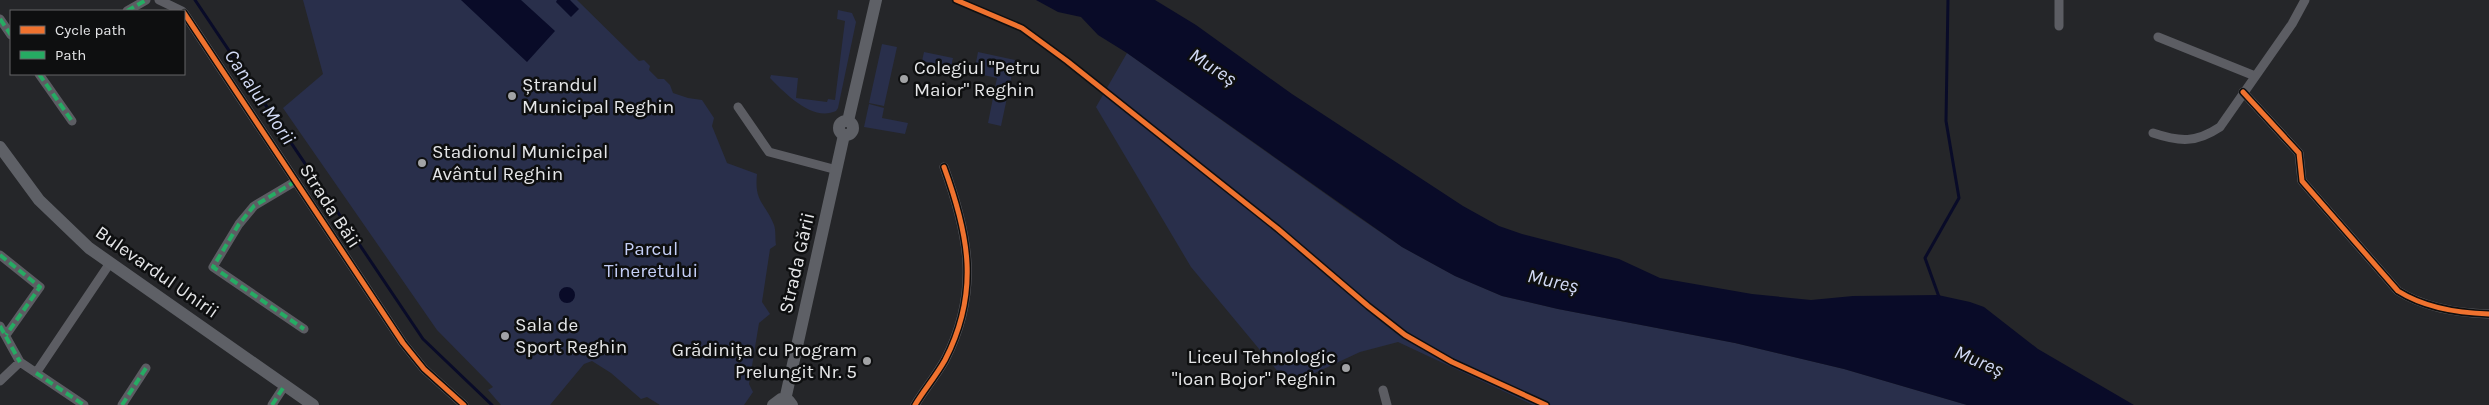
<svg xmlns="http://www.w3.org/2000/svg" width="2489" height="405" font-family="Karla,sans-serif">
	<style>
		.green { fill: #292f4b }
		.water { fill: #090b28 }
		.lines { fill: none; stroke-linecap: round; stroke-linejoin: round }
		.stream { stroke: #090b28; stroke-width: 3 }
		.street { stroke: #5c5d63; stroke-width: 9 }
		.secondary { stroke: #5e6066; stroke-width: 12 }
		.quiet { stroke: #26ab63; stroke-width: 4; stroke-dasharray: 8 4; stroke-linecap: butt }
		.cycleway-casing { stroke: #0e0f10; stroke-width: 8 }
		.cycleway { stroke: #ef722f; stroke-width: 5 }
		.poi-dot { fill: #a2a3a5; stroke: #0e0f10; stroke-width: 2 }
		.labels { text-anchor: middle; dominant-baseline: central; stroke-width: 5; stroke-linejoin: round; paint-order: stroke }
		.poi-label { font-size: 19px; fill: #e5e6e8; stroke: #0e0f10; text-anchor: start }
		.street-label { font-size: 19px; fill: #e5e6e8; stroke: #0e0f10 }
		.park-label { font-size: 19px; fill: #c5cff7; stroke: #0e0f10 }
		.water-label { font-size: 20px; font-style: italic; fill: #d2daf5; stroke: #0e0f10 }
	</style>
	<rect width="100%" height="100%" fill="#252629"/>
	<path class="green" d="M303,0H577L639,61L644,60L650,66L649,70L658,79H664L670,85L673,93L688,98L702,100L714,118L712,126L727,163L757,174C754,203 765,202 774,225C776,230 775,239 776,245L770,249L762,302L770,314L759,323L749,384L753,392L744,405H660L647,397L641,399L611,373L592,361L584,364L550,405H501L488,390L493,387L437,330L283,108L323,74Z
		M838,10L852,13L856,22L838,108L836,111C812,122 785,93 770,78L771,75L798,78L796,98L827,102L828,99L835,100L845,21L837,19Z
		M882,44L897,47L884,106L869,103Z
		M924,52L953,58L951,67L922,61Z
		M978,52L1015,60L1001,126L988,123L997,78L974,73Z
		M1127,53L1348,210L1402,247L1455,276L1502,296L1558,309L1735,343L1844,369L1967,405H1533L1398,342L1360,352L1289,385L1191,267L1096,107Z
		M869,104L884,108L882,118L908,123L905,134L864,127Z"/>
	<path class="water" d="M461,0H521L555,31L527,62Z
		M557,0H570L579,9L571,17L556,2Z
		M1036,0H1155L1196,25L1292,94L1463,206L1499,226L1522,234L1619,259L1660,278L1752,294L1811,300L1853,296L1938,295L1970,302L1984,307L2038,349L2134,405H1967L1844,369L1735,343L1558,309L1502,296L1455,276L1402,247L1127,53L1098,35L1081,17L1058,12Z
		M559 295a8 8 0 1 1 16 0a8 8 0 1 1-16 0Z"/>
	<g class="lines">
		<path class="stream" d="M195,0L423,339L492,405
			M1939,297L1925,258L1959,198L1946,121L1948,0"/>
		<path class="street" d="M159,0L182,11
			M2059,0V26
			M127,11L146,0
			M184,13L403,343L424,369L464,405
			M0,19L11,35
			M2158,37L2255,76
			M39,74L72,121
			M2243,92L2299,153L2302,181L2398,291C2425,308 2457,313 2489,314
			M738,107L769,152L837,170
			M2153,133C2180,142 2196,143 2220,127L2292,24L2305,0
			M296,181L254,206L239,224L213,267L304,329
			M0,255L40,287L6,335
			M0,326L20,362L84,405
			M36,373L110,263
			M0,381L20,362
			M1383,390L1387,405
			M122,405L146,368
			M272,405L285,385
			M915,405C924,390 936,376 945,360C980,292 969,235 944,167"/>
		<path class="secondary" d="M839 128a7 7 0 1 1 14 0a7 7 0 1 1-14 0Z
			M848,121L876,0
			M0,147L39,200L89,248L313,405
			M785,400L844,135
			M773,405L781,399L789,401L792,405"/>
		<path class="quiet" d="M127,11L146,0
			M0,19L11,35
			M39,74L72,121
			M296,181L254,206L239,224L213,267L304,329
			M0,255L40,287L6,335
			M0,326L20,362
			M36,373L84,405
			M122,405L146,368
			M272,405L285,385"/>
		<g class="cycleway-casing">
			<path id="cycleway" d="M956,0L1022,28L1067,61L1278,229L1368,306L1405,335L1452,362L1546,405
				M184,13L403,343L424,369L464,405
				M2243,92L2299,153L2302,181L2398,291C2425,308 2457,313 2489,314
				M915,405C924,390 936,376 945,360C980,292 969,235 944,167"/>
		</g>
		<use href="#cycleway" class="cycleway"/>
	</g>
	<g class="poi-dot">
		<circle cx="904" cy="79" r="5"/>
		<circle cx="512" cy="96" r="5"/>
		<circle cx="422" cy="163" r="5"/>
		<circle cx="505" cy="336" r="5"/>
		<circle cx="867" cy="361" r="5"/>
		<circle cx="1346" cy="368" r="5"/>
	</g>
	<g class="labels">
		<g class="poi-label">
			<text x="914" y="68">Colegiul "Petru<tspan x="914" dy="22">Maior" Reghin</tspan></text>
			<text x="522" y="85">Ștrandul<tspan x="522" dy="22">Municipal Reghin</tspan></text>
			<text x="432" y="152">Stadionul Municipal<tspan x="432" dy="22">Avântul Reghin</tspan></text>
			<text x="515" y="325">Sala de<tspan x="515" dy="22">Sport Reghin</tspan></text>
			<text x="857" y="350" text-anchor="end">Grădinița cu Program<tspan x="857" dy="22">Prelungit Nr. 5</tspan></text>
			<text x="1336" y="357" text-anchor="end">Liceul Tehnologic<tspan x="1336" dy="22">"Ioan Bojor" Reghin</tspan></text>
		</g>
		<g class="street-label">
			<text transform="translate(330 206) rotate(57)">Strada Băii</text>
			<text transform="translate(797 263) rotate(-77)">Strada Gării</text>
			<text transform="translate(157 272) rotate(35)">Bulevardul Unirii</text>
		</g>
		<g class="park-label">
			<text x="651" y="249">Parcul<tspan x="651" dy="22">Tineretului</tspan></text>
		</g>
		<g class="water-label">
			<text transform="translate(1213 67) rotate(33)">Mureș</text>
			<text transform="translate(260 97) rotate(56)">Canalul Morii</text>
			<text transform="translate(1553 281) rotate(13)">Mureș</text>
			<text transform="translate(1979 361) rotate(23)">Mureș</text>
		</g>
	</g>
	<rect x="10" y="10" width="175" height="65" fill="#0e0f10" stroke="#646566"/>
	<rect x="20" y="26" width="25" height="8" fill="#ef722f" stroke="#646566"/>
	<text x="55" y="35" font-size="15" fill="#e5e6e8">Cycle path</text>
	<rect x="20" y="51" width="25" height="8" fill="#26ab63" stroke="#646566"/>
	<text x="55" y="60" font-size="15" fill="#e5e6e8">Path</text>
</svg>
